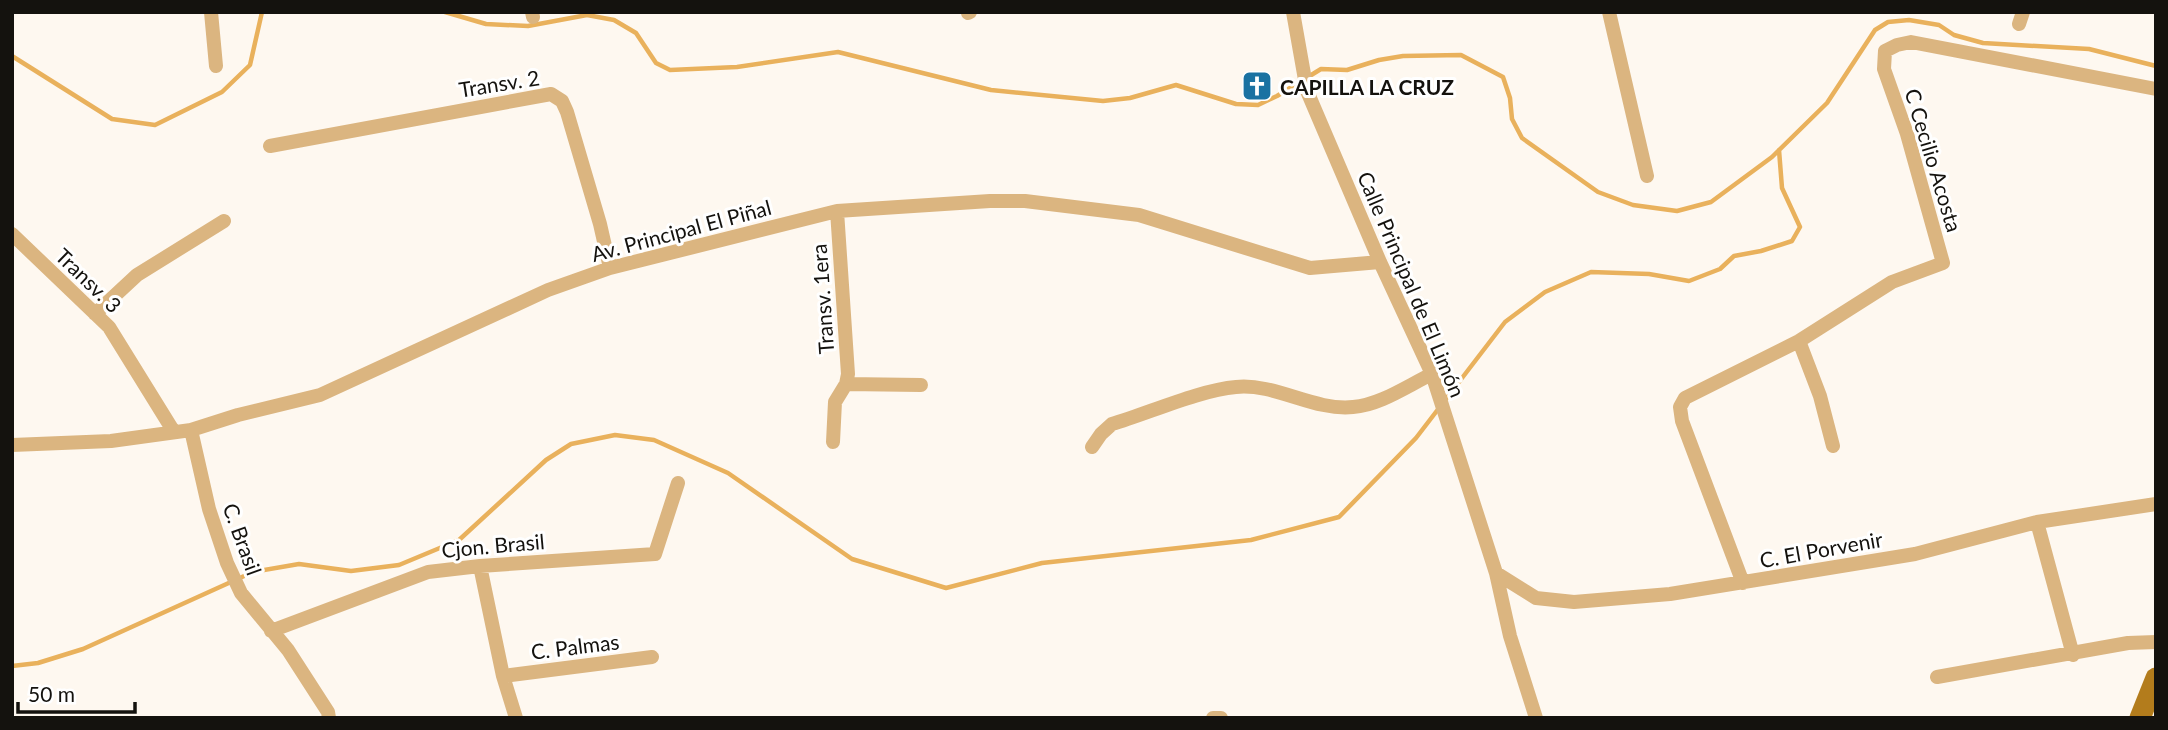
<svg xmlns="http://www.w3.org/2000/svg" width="2168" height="730" font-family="Lato,sans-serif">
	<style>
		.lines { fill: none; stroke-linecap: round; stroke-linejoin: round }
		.stream { stroke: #e9b15c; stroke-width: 4.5 }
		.minor { stroke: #dbb580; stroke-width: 14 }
		.primary { stroke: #b37c1c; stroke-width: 21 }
		.labels { text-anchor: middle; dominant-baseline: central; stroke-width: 6; stroke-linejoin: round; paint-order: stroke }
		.street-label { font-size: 21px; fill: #14120e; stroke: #fff }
		.poi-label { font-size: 21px; font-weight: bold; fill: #14120e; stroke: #fff; text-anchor: start }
	</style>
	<rect width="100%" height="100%" fill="#fef8f0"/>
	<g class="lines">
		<path class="stream" d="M445,12L486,24L528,26L587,15L614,20L636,33L656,63L670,70L737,67L838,52L991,90L1103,101L1130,98L1176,85L1236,104L1258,105L1277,96L1321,69L1347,70L1379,60L1403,56L1461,55L1503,77L1510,98L1512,119L1522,138L1598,192L1633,205L1677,211L1711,202L1772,157L1827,103L1875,30L1888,22L1909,20L1939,25L1954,35L1983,43L2089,49L2156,66
			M12,56L112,119L155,125L222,92L250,65L262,12
			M12,666L38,663L83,649L253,572L299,564L351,571L399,565L459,540L546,460L571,444L615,435L654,440L728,473L852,559L946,588L1042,563L1251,540L1339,517L1416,438L1505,322L1545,292L1591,272L1649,274L1689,281L1720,269L1734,256L1761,251L1792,241L1800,227L1782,188L1779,150"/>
		<path class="minor" d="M211,12L216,66
			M532,12L533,17
			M1293,12L1307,91L1380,262L1432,374L1496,573L1510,636L1536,718
			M1609,12L1647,176
			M968,13L970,12
			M2019,24L2023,12
			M270,146L551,94L562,101L567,112L600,224L610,268
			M12,234L109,327L174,432
			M95,314L137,275L224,221
			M1799,341L1820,396L1833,446
			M846,384L921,385
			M191,430L209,509L227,563L241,593L288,650L328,712L329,718
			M833,442L835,402L846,384L848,374L837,211
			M12,445L111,441L191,430L238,415L320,395L548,290L610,268L837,211L990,201H1025L1139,215L1310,268L1380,262
			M1092,447L1101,434L1112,424C1149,413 1200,390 1236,387C1276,383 1313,411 1353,407C1380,405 1407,386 1432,374
			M2037,522L2073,655
			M480,566L503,676L516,718
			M1496,573L1536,598L1574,602L1670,594L1915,554L2037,522L2156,504
			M1743,583L1682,421L1680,407L1685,398L1799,341L1892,282L1943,263L1907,134L1884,69L1885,51L1897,45L1911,42L2156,89
			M271,631L428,572L480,566L655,554L678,483
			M503,676L652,657
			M1937,677L2128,643L2156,642
			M1213,718H1221"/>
		<path class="primary" d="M2140,718L2156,678"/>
	</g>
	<defs>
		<g id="church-square" transform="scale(1.575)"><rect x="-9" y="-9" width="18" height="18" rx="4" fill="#1a72a2" stroke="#fff"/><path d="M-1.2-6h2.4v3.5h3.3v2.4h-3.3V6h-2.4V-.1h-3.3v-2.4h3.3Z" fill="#fff"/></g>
	</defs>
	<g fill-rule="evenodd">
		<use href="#church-square" x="1257" y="86"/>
	</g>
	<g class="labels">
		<g class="street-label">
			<text transform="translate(499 83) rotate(-9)">Transv. 2</text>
			<text transform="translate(1934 160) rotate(73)">C Cecilio Acosta</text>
			<text transform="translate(681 230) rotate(-15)">Av. Principal El Piñal</text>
			<text transform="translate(89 280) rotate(44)">Transv. 3</text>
			<text transform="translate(1412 284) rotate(67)">Calle Principal de El Limón</text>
			<text transform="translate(822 299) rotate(-94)">Transv. 1era</text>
			<text transform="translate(243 539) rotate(70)">C. Brasil</text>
			<text transform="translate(493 545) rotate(-5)">Cjon. Brasil</text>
			<text transform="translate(1821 549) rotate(-10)">C. El Porvenir</text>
			<text transform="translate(575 646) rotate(-7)">C. Palmas</text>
		</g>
		<g class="poi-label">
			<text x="1280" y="86">CAPILLA LA CRUZ</text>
		</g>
	</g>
	<rect width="2168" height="730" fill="none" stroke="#14120e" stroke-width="28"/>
	<path d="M18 702v10h117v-10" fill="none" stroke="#14120e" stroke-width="3.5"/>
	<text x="28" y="702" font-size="21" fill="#14120e" stroke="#ffffff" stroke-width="5" paint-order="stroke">50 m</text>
</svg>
